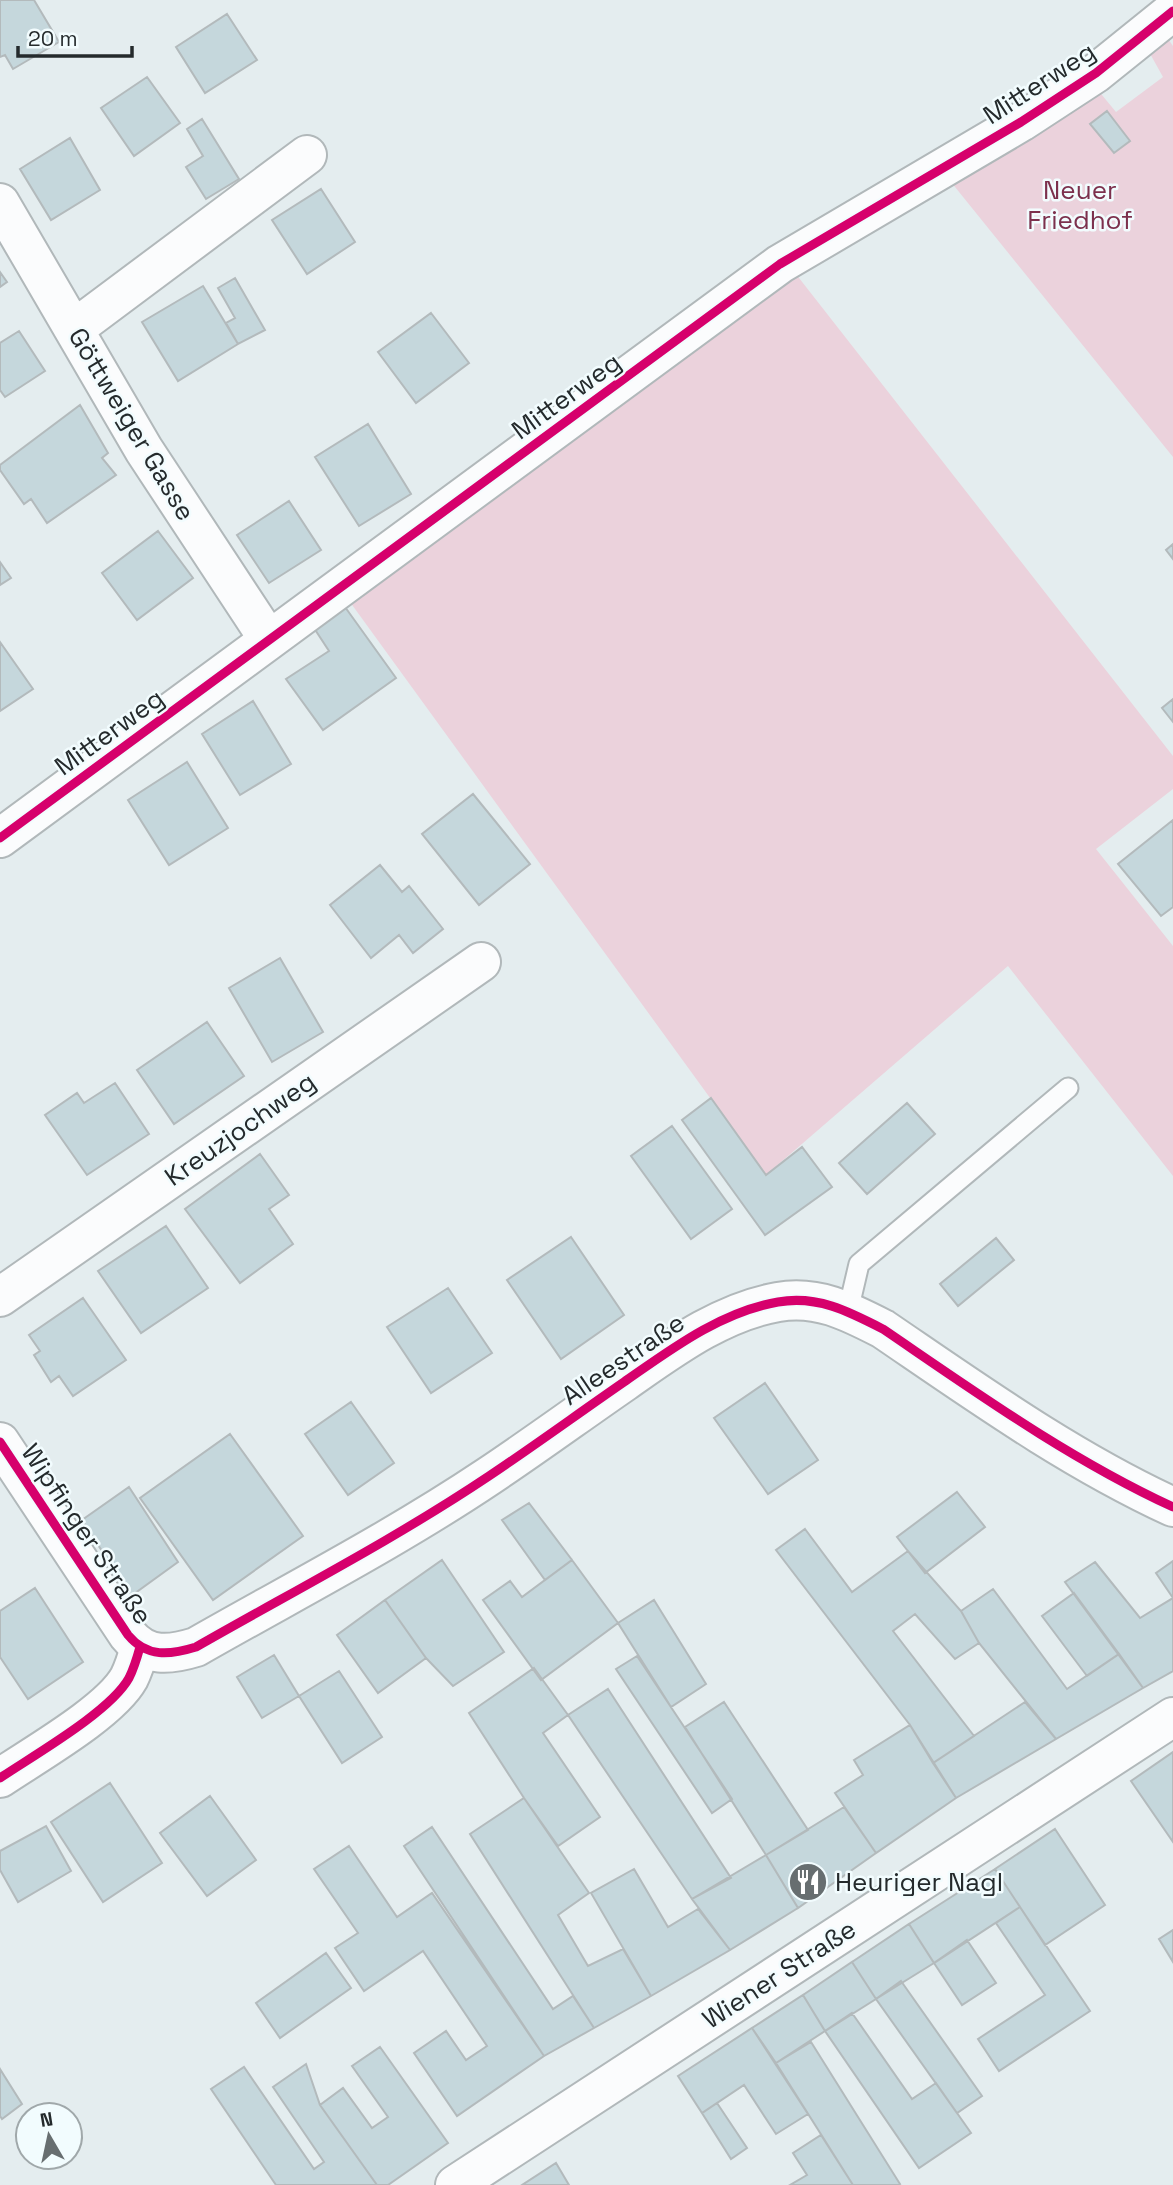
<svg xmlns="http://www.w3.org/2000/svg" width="1173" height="2185" font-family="'Space Grotesk',sans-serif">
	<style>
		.green { fill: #ebd2dc }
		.building { fill: #c5d7dc; stroke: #b3babc; stroke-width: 2 }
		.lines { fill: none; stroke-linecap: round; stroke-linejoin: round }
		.service-casing { stroke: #b1b8ba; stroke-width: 23 }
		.minor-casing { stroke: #b1b8ba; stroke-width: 42 }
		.tertiary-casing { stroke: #b1b8ba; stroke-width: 42 }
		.secondary-casing { stroke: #b1b8ba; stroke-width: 42 }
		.service { stroke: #fbfcfd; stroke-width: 19 }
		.minor { stroke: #fbfcfd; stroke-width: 38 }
		.tertiary { stroke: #fbfcfd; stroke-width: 38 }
		.secondary { stroke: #fbfcfd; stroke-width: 38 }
		.cycleway-casing { stroke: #f2fcfe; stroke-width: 13 }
		.cycleway { stroke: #d6006c; stroke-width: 9 }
		.labels { text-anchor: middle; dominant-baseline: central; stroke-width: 5; stroke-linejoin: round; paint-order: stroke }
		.street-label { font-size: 26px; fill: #242a2c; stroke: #f2fcfe }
		.park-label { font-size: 26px; fill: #7c304d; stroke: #f2fcfe }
		.poi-label { font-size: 26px; fill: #242a2c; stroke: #f2fcfe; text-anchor: start }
	</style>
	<rect width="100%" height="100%" fill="#e4edef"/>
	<path class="green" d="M1166,36L1173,46V457L951,182L1097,89L1116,112L1163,77L1148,50Z
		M792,269L1173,756V789L1096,849L1173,946V1176L1008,966L766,1175L342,591Z"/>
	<path class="building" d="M0,0H34L59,42L13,69L5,55L0,57Z
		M227,14L257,60L205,93L176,47Z
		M147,77L180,123L134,156L101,108Z
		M1107,111L1130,141L1114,153L1090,124Z
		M202,119L239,179L206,199L186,167L203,156L187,129Z
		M70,138L100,190L51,220L20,169Z
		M321,189L355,242L307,274L272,220Z
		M0,272L7,282L0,287Z
		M235,278L265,330L238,344L226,323L235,318L218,288Z
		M203,286L238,344L178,381L142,322Z
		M431,313L469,363L416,403L378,352Z
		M19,331L45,371L5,397L0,390V343Z
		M80,405L108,453L102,458L116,475L47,523L31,499L24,504L0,470V465Z
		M368,424L411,494L359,526L315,457Z
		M289,501L321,550L269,583L237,535Z
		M158,531L193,578L137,620L102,573Z
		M1173,544V559L1166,550Z
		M0,562L11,578L0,585Z
		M345,607L396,678L323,730L286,679L329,651L314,628Z
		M0,642L33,689L0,711Z
		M1173,699V722L1162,708Z
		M253,701L291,764L240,795L202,734Z
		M187,762L228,828L169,865L128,800Z
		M473,794L530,864L479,905L422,834Z
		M1173,820V907L1161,916L1118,864Z
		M380,865L402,892L409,886L443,929L413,953L399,935L371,958L330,905Z
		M280,958L323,1032L272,1062L229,988Z
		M207,1022L244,1076L174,1124L137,1070Z
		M115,1083L149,1134L87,1175L45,1115L77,1093L84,1103Z
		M711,1098L766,1175L802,1147L832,1187L765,1235L682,1120Z
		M907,1103L935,1134L867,1194L839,1163Z
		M672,1126L732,1209L691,1239L631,1156Z
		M260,1154L289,1195L269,1209L293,1244L240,1283L185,1209Z
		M166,1226L208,1288L141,1333L98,1271Z
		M571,1237L624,1315L561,1359L507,1280Z
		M996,1238L1014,1260L958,1306L940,1284Z
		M448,1288L492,1353L431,1393L387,1327Z
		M83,1298L126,1360L73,1396L59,1376L51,1382L34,1355L40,1351L29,1335Z
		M765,1383L818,1460L768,1494L714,1418Z
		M351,1402L394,1463L348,1495L305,1434Z
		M230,1434L303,1536L213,1600L140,1498Z
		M129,1487L178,1562L131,1596L82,1520Z
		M957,1492L985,1527L925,1573L897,1537Z
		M529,1503L572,1560L545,1580L502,1520Z
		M805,1529L852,1592L908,1551L961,1611L979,1643L955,1659L915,1614L893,1631L974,1736L933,1763L910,1725L776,1550Z
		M442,1560L504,1652L453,1686L426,1658L385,1600Z
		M572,1560L618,1623L541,1680L483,1600L510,1581L522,1597Z
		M1173,1561V1598L1156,1573Z
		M1095,1562L1140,1618L1173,1598V1671L1143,1688L1065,1582Z
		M35,1588L83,1662L28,1699L0,1657V1611Z
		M993,1589L1067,1689L1119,1654L1143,1688L1056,1739L979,1643L961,1611Z
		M1074,1593L1119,1654L1087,1676L1042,1616Z
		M385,1600L426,1658L378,1693L337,1635Z
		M654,1600L706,1684L671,1707L618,1623Z
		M274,1655L299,1696L262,1718L237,1677Z
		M637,1656L732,1799L712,1813L616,1669Z
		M534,1668L568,1715L543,1733L600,1817L558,1846L524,1798L469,1713Z
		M339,1671L382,1737L342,1763L299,1696Z
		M608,1689L731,1878L692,1899L568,1715Z
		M724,1702L808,1830L766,1855L685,1727Z
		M1025,1702L1056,1739L956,1798L933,1763Z
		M910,1725L956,1798L876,1853L835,1793L863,1775L854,1760Z
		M1173,1752V1842L1131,1781Z
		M110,1783L162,1863L103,1902L51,1822Z
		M210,1796L256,1860L207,1896L160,1833Z
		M524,1798L589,1893L558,1915L588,1966L623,1949L651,1996L594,2028L470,1834Z
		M844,1807L876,1853L798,1908L766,1855Z
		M46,1826L71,1871L18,1902L0,1870V1851Z
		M432,1827L553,2009L573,1996L594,2028L544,2056L404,1846Z
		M1055,1829L1105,1905L1045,1945L995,1869Z
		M349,1846L397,1917L432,1893L544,2056L457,2116L414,2053L446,2031L466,2060L487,2046L423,1951L364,1991L335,1948L358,1933L314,1869Z
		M766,1855L798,1908L730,1950L692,1899Z
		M634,1869L668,1927L698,1909L730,1950L651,1996L591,1893Z
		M995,1869L1020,1907L934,1963L909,1924Z
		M1020,1907L1090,2011L999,2071L978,2039L1045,1995L996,1923Z
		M909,1924L934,1963L876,1999L852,1962Z
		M1173,1930V1962L1159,1939Z
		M967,1940L996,1983L962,2005L934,1963Z
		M326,1953L351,1988L280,2038L256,2003Z
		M852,1962L876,1999L825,2031L803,1995Z
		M901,1981L982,2096L957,2113L876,1999Z
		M803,1995L825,2031L776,2063L752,2028Z
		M852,2013L912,2099L936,2083L971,2133L919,2168L825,2031Z
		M752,2028L808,2114L776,2134L744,2085L702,2113L678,2076Z
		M811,2042L900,2184L898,2185H853L776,2063Z
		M380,2047L448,2143L388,2185H377L320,2105L343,2088L372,2128L388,2117L352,2066Z
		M306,2064L320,2105L377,2185H276L211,2089L244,2067L314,2169L324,2162L273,2087Z
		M0,2069L22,2104L2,2119L0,2116Z
		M717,2103L747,2148L731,2159L702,2113Z
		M821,2135L853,2185H790L807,2175L793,2153Z
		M556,2163L569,2185H522Z"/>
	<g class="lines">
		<g class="service-casing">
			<path id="service" d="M848,1311L859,1264L1068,1088"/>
		</g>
		<g class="minor-casing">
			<path id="minor" d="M0,203L144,450L269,640
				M74,329L307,155
				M0,838L780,264L1021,122L1096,73L1173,11
				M0,1297L481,962
				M0,1778C34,1755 110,1712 129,1678C134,1668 137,1658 140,1647"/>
		</g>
		<g class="tertiary-casing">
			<path id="tertiary" d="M0,1442L128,1635C147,1658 170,1655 196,1647C294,1591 395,1539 489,1476C534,1446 579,1413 624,1382C670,1350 720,1312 778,1302C817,1295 848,1311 883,1329C977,1393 1069,1459 1173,1507"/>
		</g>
		<g class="secondary-casing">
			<path id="secondary" d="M455,2185L1173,1717"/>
		</g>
		<use href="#service" class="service"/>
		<use href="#minor" class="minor"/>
		<use href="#tertiary" class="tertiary"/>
		<use href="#secondary" class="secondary"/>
		<g class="cycleway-casing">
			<path id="cycleway" d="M0,838L780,264L1021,122L1096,73L1173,11
				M0,1442L128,1635C147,1658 170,1655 196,1647C294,1591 395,1539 489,1476C534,1446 579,1413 624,1382C670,1350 720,1312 778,1302C817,1295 848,1311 883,1329C977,1393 1069,1459 1173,1507
				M0,1778C34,1755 110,1712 129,1678C134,1668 137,1658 140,1647"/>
		</g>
		<use href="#cycleway" class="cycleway"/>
	</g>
	<defs>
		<g id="restaurant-disc" transform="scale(2.0125)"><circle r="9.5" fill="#676e70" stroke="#f2fcfe"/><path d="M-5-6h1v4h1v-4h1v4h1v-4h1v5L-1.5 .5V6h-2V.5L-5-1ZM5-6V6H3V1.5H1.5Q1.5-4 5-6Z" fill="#fff"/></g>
	</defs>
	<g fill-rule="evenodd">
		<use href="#restaurant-disc" x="808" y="1882"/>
	</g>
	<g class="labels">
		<g class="street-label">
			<text transform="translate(1039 83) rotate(-33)">Mitterweg</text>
			<text transform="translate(566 396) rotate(-36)">Mitterweg</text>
			<text transform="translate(132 424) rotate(59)">Göttweiger Gasse</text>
			<text transform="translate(109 732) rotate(-36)">Mitterweg</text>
			<text transform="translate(240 1129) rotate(-35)">Kreuzjochweg</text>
			<text transform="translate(623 1359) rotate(-34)">Alleestraße</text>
			<text transform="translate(87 1534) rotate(56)">Wipfinger Straße</text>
			<text transform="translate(779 1974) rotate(-33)">Wiener Straße</text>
		</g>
		<g class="park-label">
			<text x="1080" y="190">Neuer<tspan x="1080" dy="30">Friedhof</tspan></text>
		</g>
		<g class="poi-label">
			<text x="835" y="1882">Heuriger Nagl</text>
		</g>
	</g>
	<g transform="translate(49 2136) rotate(351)"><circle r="33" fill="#f2fcfe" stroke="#a0a8aa" stroke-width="2"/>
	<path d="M0-5L12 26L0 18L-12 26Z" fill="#676e70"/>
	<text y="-10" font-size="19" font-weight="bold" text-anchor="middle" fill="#242a2c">N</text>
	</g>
	<path d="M18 46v10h114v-10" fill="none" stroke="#242a2c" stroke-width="3.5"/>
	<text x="28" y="46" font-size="21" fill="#242a2c" stroke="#f2fcfe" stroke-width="5" paint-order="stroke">20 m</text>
</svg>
